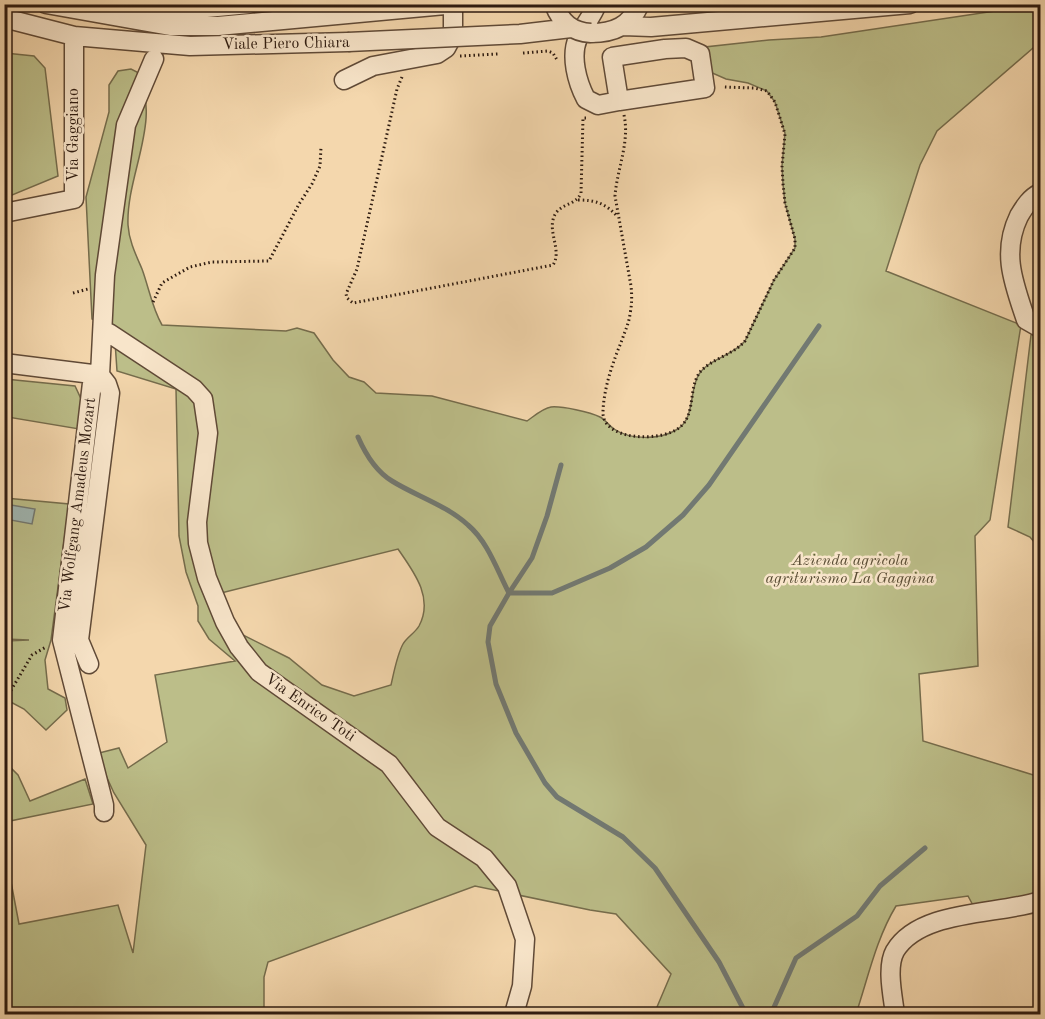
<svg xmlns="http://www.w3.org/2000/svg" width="1045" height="1019" font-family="'Old Standard TT',serif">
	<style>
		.green { fill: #bcbe89; stroke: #756c4c; stroke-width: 1.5; fill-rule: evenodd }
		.water { fill: #9fb7b4; stroke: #727972; stroke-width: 1.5 }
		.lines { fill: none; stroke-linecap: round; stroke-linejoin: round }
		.stream { stroke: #727972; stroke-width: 5 }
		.minor-casing { stroke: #604a37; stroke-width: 21 }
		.path { stroke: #2e1b10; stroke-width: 3; stroke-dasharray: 1.5 3; stroke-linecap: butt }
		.minor { stroke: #f8e5ca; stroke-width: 18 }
		.minor-bridge-casing { stroke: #604a37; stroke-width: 21; stroke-linecap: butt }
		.minor-bridge { stroke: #f8e5ca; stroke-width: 18 }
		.labels { text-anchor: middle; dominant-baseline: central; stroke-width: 5; stroke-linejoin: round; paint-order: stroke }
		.street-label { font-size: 16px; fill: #2e1b10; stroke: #f8e5ca }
		.park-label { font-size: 16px; font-style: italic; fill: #594c34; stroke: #f8e5ca }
	</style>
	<rect width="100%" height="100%" fill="#f4d7ad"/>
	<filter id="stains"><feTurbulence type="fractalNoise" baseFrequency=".00333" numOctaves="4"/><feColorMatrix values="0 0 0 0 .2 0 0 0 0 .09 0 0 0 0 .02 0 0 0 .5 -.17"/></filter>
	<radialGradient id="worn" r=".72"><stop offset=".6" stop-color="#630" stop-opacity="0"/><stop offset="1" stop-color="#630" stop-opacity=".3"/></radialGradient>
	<path class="green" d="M1015,8L1030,10L1040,16V42L937,131L920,165L886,271L1021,325L990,520L975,536L978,666L919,674L923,741L1040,777V896L975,909L968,896L896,906C876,939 868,978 856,1014H654L671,974L616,914L590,910L475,886L268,962L264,977V1014H5L4,845L19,924L118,905L133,953L146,845L114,793L102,767L99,753L119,748L128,768L167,742L155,675L235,661L209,639L198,621V606L186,572L179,536L176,389L117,371L114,327L92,319L86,197L109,112V85L118,71L131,69L137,72C163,120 126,174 128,225C129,241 136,255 142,269C149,288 152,308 162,325L286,331L297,328L314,333L333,360L349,377L364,382L376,393L432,396L527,421C533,417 543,408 551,407C562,406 590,412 600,417C606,420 609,426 614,429C630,440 660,440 676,430C695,420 689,393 698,376C707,359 733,356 745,341L774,280L795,248V239L785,203L783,184L782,166L785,133L775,102L767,91L748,83L726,79L710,72L705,47L769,40L821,37ZM398,549C414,572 434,598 419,626C415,633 407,637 403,644C397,655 394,672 391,685L354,696L322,685L289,658L237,632L217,594Z
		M5,53L34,56L45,68L58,176L5,198Z
		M1040,331V549L1030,537L1008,527L1031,335Z
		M5,379L75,386L82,401L79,429L8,417L5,432Z
		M5,498L69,504L51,640L45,660L48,689L65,698L67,710L46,730L24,709L5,699V641L29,640L5,639Z
		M4,761L18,775L30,801L85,779L93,804L5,822Z"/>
	<path class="water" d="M5,504L35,509L32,524L5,519Z"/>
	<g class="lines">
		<path class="stream" d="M358,437C365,453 377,472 392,481C416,496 446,505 468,525C488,542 497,570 509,593H552L610,568L646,547L683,515L709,485L819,326
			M561,465L547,516L532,558L509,593L490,626L488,642L496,684L516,733L545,783L557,797L623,837L655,868L719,962L746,1014
			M771,1014L796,958L857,916L880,886L925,848"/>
		<g class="minor-casing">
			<path id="minor" d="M46,4L170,26H218L456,4
				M597,4C592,17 583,26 578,38C570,56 577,82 586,99L598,105L619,101
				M143,14L249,4
				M4,18L74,36L190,46L348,42
				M623,26L651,27L910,4
				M591,33C614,33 630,26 640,4
				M686,48L700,54L705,88L619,101L612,57L665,49Z
				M344,80L373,66L437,54L446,48L453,35V5
				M1040,193C1030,198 1025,206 1019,216C1001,253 1014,284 1026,320L1040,328
				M4,213L74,199V36
				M104,331L109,333L194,389L203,399L208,433L197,522L198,543L207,578L225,622L239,647L259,672L389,764L437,827L484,858L507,886L525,939L522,986L514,1014
				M4,363L100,375
				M89,664L79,640L110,393L107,384L100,375
				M104,812V805L62,640L92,383L100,375L105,275L126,125L154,59
				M895,1014C893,997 886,967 895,951C920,909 999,915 1040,901"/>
		</g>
		<path class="path" d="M523,53L548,51L553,53L557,60
			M460,56L498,54
			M402,77L397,89L357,269L346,294L347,298L353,303L553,265C563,250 545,229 556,213C563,203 576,205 581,193L583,118H586
			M624,115C630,142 617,169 615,196L631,286C632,295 632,304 630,314C629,323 625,331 622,340C613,362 604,387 603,411C601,442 664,442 680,427C696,414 688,388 700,372C711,359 733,355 745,341L774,280L795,248V239L785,203L783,184L782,166L785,134L775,102L767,91L754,88L723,87
			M578,200C595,200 605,203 617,216
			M73,293L88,289
			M153,302L162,283L190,267L212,262L269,261L299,204L312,184L320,166L321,147
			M4,702L32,655L46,647"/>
		<use href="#minor" class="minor"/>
		<g class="minor-bridge-casing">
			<path id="minor-bridge" d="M554,4C561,23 572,32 591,33
				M348,42L520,34L571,28"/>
		</g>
		<use href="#minor-bridge" class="minor-bridge"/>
	</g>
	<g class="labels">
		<g class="street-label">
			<text transform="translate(286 44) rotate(-1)">Viale Piero Chiara</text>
			<text transform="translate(74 135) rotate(-90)">Via Gaggiano</text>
			<text transform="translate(78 505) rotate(-83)">Via Wolfgang Amadeus Mozart</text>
			<text transform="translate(310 708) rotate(35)">Via Enrico Toti</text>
		</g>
		<g class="park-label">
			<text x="850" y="561">Azienda agricola<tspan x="850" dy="18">agriturismo La Gaggina</tspan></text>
		</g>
	</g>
	<rect width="1045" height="1019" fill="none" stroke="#f4d7ad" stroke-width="24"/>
	<rect x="6" y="6" width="1033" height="1007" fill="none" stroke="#2e1b10" stroke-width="3"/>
	<rect x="12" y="12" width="1021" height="995" fill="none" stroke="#2e1b10" stroke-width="1.5"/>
	<rect width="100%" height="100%" filter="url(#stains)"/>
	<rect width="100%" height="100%" fill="url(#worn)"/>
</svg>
